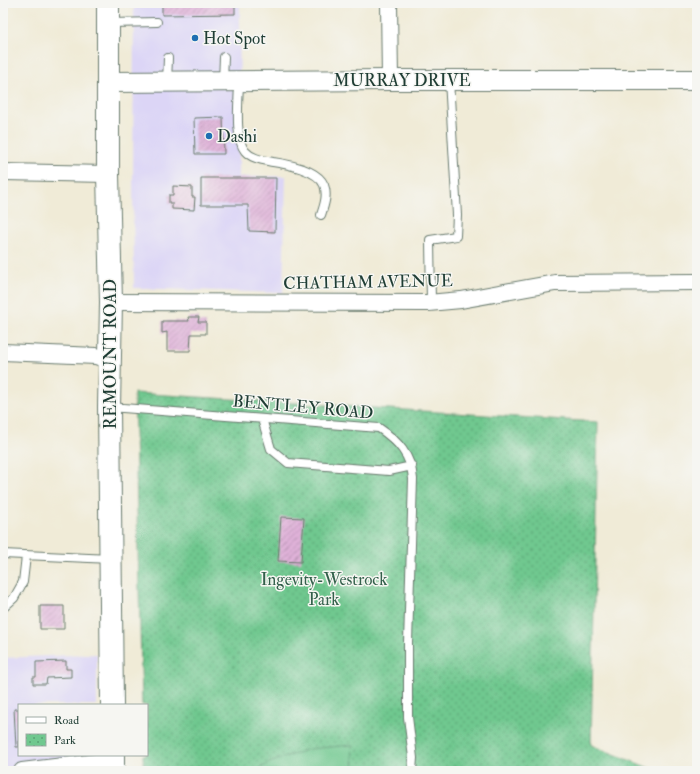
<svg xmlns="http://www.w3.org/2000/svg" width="700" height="774" font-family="'IM FELL Double Pica',serif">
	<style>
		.built { fill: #dcd5f6 }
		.park { fill: url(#park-dots); stroke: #488262 }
		.garden { fill: #70c88f; stroke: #488262 }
		.building { fill: url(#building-hatch) }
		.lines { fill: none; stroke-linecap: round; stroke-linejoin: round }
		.service-casing { stroke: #687a6d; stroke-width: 10 }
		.minor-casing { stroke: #687a6d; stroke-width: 18 }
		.tertiary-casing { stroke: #687a6d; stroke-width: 22 }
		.secondary-casing { stroke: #687a6d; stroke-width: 24 }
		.service { stroke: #fff; stroke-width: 8 }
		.minor { stroke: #fff; stroke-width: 16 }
		.tertiary { stroke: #fff; stroke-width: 20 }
		.secondary { stroke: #fff; stroke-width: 22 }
		.poi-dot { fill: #1f6fb2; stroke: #f6f6f2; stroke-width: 1.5 }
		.labels { text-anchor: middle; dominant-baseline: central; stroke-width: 3; stroke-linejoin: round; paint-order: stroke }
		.poi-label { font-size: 17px; fill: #1f3d34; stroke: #f6f6f2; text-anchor: start }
		.street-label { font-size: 17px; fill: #1f3d34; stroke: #f6f6f2 }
		.park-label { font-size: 17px; fill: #33604b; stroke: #f6f6f2 }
	</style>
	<defs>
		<pattern id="park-dots" width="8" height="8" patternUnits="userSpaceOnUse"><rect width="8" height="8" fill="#70c88f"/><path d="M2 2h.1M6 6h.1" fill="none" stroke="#5ba476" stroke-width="1.8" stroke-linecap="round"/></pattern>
		<pattern id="building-hatch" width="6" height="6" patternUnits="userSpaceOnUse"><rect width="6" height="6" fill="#dfb1d8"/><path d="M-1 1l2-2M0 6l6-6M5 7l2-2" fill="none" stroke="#b491b0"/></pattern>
	</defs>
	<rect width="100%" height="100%" fill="#f6f6f2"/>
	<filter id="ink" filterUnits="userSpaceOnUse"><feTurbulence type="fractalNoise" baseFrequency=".025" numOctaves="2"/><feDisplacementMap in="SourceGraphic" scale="8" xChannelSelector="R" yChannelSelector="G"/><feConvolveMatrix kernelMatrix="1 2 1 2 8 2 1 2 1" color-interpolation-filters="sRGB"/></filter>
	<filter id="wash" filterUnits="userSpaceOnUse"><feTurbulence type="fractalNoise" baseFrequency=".012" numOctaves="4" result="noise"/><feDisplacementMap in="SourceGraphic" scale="16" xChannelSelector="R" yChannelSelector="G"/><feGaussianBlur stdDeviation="0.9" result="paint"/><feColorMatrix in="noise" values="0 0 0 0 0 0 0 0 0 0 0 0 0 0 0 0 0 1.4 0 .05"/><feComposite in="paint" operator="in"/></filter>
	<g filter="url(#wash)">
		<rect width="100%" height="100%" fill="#f0ebd7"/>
		<path class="built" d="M134,3H240L239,177L286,176L283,293L134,288L133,178Z
			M97,654V705H19V755H97V771H3V658Z"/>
		<path class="park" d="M134,393L598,422L591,745L657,771H144L143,755H147V705H142Z"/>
		<path class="garden" d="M352,745L354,771H256L269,763L309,749Z"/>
		<g id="blocks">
			<path class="building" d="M162,3H235V14L162,15Z
				M223,117L224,154H195L194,118Z
				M201,178H276L275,232L249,231L248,205H201Z
				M173,186L192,187V197H195L194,210L172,209V203H169V195H173Z
				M188,317H199L198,322H206V334H191L190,351H167V332L162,333V321H189Z
				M281,517L304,518L301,562L278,561Z
				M40,606H64V629H40Z
				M66,661V669H71V677L47,678L46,684H33V677H36V662Z
				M14,709H19V747H16Z"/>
		</g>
	</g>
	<g filter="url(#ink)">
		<use href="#blocks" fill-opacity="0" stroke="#687a6d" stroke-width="1"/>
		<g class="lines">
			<g class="service-casing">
				<path id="service" d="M110,23L157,22
					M223,81L224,57
					M239,81C239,98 234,138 245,151C252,159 263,160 273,162C287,164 318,170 324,185C328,195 324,206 321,215
					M167,82L168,58
					M431,302L430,240L456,236L457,215L449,80
					M110,407L379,428C398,441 411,455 413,479L408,643V717L413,758L412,771
					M262,419L271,449L288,463L389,471L412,466
					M3,554L110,559
					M3,608L14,598L23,582L26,556"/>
			</g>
			<g class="minor-casing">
				<path id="minor" d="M389,3L390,80
					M3,172L108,174
					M111,302L428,303L461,300L555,283L697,282
					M3,352L96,356L110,361
					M22,771L113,760"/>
			</g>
			<g class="tertiary-casing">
				<path id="tertiary" d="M108,82L390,80H697"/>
			</g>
			<g class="secondary-casing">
				<path id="secondary" d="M108,3V174L111,302L109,407L112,705
					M113,755V771"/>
			</g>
			<use href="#service" class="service"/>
			<use href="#minor" class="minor"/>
			<use href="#tertiary" class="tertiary"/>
			<use href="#secondary" class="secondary"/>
		</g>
	</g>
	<g class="poi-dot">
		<circle cx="195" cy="38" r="4"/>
		<circle cx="209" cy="136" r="4"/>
	</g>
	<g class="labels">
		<g class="poi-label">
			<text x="203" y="38">Hot Spot</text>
			<text x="217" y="136">Dashi</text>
		</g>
		<g class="street-label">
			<text x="402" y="80">MURRAY DRIVE</text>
			<text transform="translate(368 282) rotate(-1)">CHATHAM AVENUE</text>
			<text transform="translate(110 354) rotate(-90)">REMOUNT ROAD</text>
			<text transform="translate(303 407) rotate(5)">BENTLEY ROAD</text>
		</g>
		<g class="park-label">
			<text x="324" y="579">Ingevity-Westrock<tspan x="324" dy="20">Park</tspan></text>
		</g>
	</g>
	<rect width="700" height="774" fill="none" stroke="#f6f6f2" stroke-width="16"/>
	<rect x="18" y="704" width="130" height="52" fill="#f6f6f2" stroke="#a0aca6"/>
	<rect x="26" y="717" width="20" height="6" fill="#ffffff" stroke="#a0aca6"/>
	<text x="54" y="724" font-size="12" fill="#1f3d34">Road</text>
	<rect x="26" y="734" width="20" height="12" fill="url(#park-dots)" stroke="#a0aca6"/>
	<text x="54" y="744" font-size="12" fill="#1f3d34">Park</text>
</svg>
